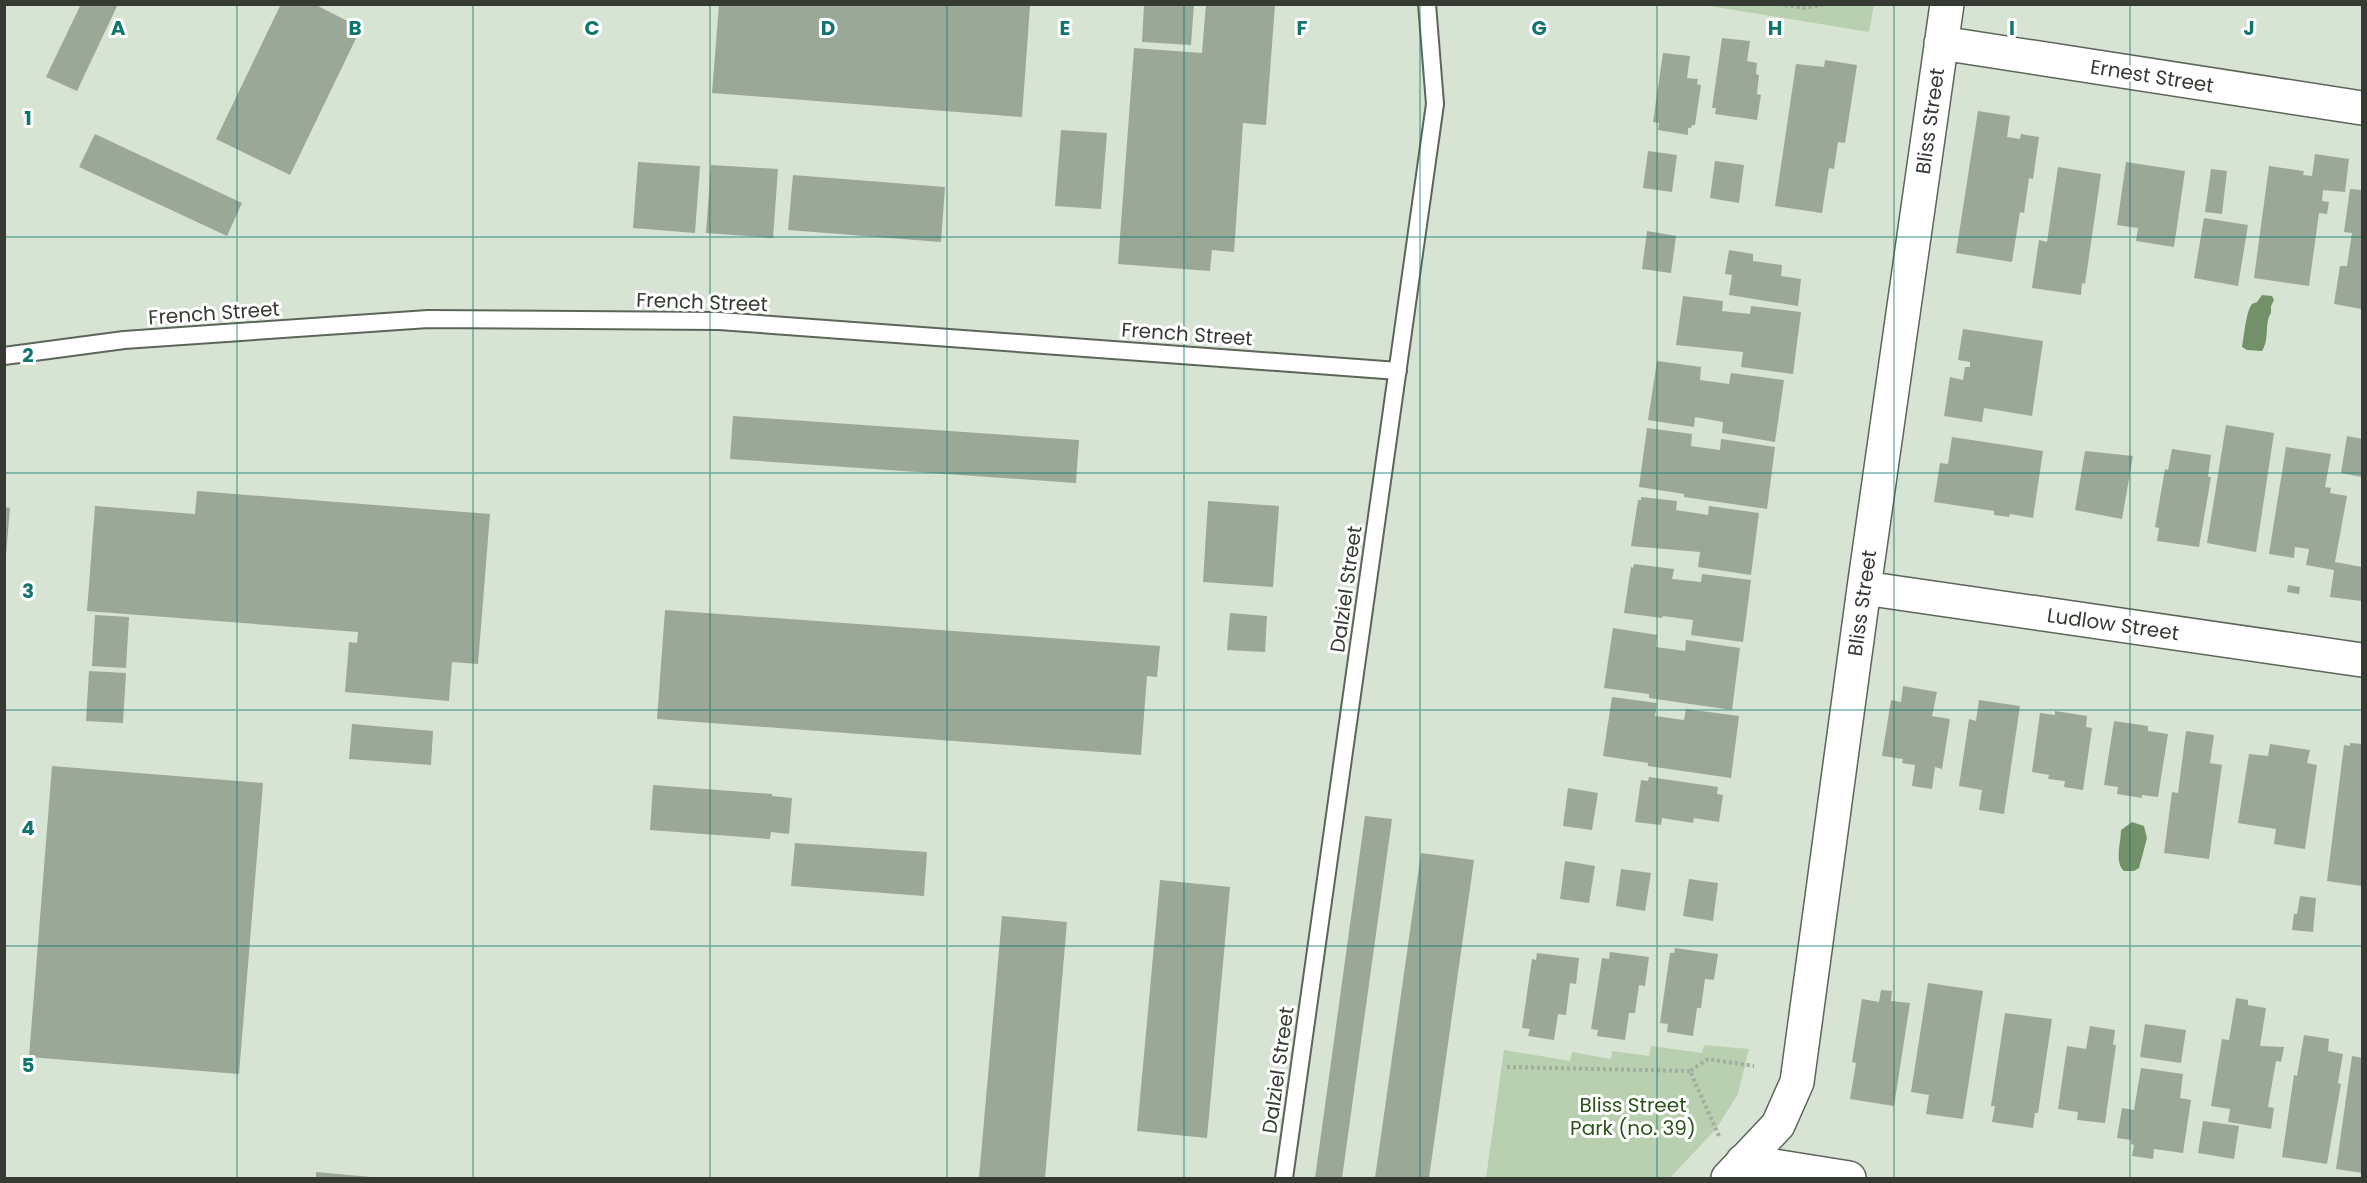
<svg xmlns="http://www.w3.org/2000/svg" width="2367" height="1183" font-family="Poppins,sans-serif">
	<style>
		.green { fill: #b8cfb0 }
		.water { fill: #739168 }
		.building { fill: #9ba797 }
		.lines { fill: none; stroke-linecap: round; stroke-linejoin: round }
		.lane-casing { stroke: #5b6658; stroke-width: 20 }
		.street-casing { stroke: #5b6658; stroke-width: 36 }
		.path { stroke: #a3ac9f; stroke-width: 4; stroke-dasharray: 3 3; stroke-linecap: butt }
		.lane { stroke: #fff; stroke-width: 16 }
		.street { stroke: #fff; stroke-width: 33 }
		.grid { fill: none; stroke: #0f766e; stroke-width: 1.5; stroke-opacity: 0.55 }
		.labels { text-anchor: middle; dominant-baseline: central; stroke-width: 6; stroke-linejoin: round; paint-order: stroke }
		.street-label { font-size: 20px; fill: #353a33; stroke: #fff }
		.park-label { font-size: 20px; fill: #2b541a; stroke: #fff }
		.grid-label { font-size: 20px; text-anchor: middle; font-weight: bold; fill: #0f766e; stroke: #fff; stroke-width: 6; stroke-linejoin: round; paint-order: stroke }
	</style>
	<rect width="100%" height="100%" fill="#d8e4d3"/>
	<path class="green" d="M1698,4H1874V5L1869,32Z
		M1704,1045L1749,1049L1738,1094L1716,1129L1670,1178H1486L1504,1050L1570,1061L1572,1052L1611,1059L1612,1051L1649,1056L1651,1046L1702,1053Z"/>
	<path class="water" d="M2262,295L2272,296L2274,300L2271,306V313C2264,323 2270,339 2262,351L2247,350L2242,347C2244,337 2246,311 2252,304L2257,302Z
		M2132,822L2144,826L2147,838L2139,868L2134,871H2124C2114,862 2121,843 2121,830Z"/>
	<path class="building" d="M81,4H118L77,91L46,77Z
		M281,4H314L361,28L290,175L216,139Z
		M719,4L1030,6L1022,117L712,93Z
		M1144,4H1194L1191,45L1142,42Z
		M1206,4H1275L1266,125L1243,123L1234,252L1212,250L1210,271L1118,264L1134,48L1202,53Z
		M1722,38L1750,41L1747,61L1757,63L1756,74L1759,75L1757,94L1761,95L1757,120L1715,114L1716,108H1712Z
		M1663,53L1690,56L1687,78L1698,79L1697,84L1701,85L1695,125H1692L1691,128H1688V135L1658,130L1659,123L1653,122Z
		M1825,60L1857,65L1845,143L1838,142L1834,169L1829,168L1822,213L1775,206L1796,64L1824,67Z
		M1978,111L2010,116L2007,137L2020,139L2021,134L2039,137L2033,179L2029,178L2024,213L2020,212L2012,262L1956,253Z
		M1061,130L1107,133L1101,209L1055,206Z
		M95,134L242,203L227,236L79,167Z
		M1648,151L1677,155L1672,192L1643,188Z
		M2315,154L2349,159L2345,192L2323,190L2322,201L2329,202L2327,214L2319,213L2309,286L2254,278L2269,166L2304,171L2303,175L2312,176Z
		M1715,161L1744,165L1739,203L1710,198Z
		M638,162L700,166L695,233L633,228Z
		M2126,162L2185,171L2174,247L2136,241L2138,228L2117,225Z
		M711,165L778,169L773,238L706,233Z
		M2058,167L2101,174L2085,284L2082,283L2081,295L2032,288L2039,240L2047,242Z
		M2211,169L2227,171L2222,214L2205,212Z
		M793,175L945,187L941,242L788,230Z
		M2350,189L2362,190V309L2334,304L2340,266H2347L2352,233L2344,232Z
		M2204,218L2248,225L2238,286L2194,278Z
		M1647,231L1676,236L1671,273L1642,269Z
		M1729,250L1753,254V261L1782,265L1781,276L1801,279L1798,306L1729,295L1732,275L1725,274Z
		M1683,296L1723,301L1722,311L1750,314L1751,306L1801,312L1793,374L1741,367L1743,352L1676,345Z
		M1963,329L2043,341L2032,416L1984,408L1982,422L1944,416L1950,377L1963,380L1965,367H1970V362L1958,360Z
		M1657,361L1701,367L1700,380L1729,384L1731,373L1784,380L1775,442L1722,433L1723,422L1695,417L1694,427L1648,420Z
		M733,416L1079,440L1076,483L730,459Z
		M2226,425L2274,433L2256,552L2207,543Z
		M1647,428L1692,434L1691,446L1720,450L1721,439L1775,447L1767,509L1684,497V494L1639,487Z
		M2347,436L2362,439V477L2341,473Z
		M1952,437L2043,451L2033,518L2010,514L2009,517L1994,515V511L1934,502L1940,463L1948,464Z
		M2286,447L2331,454L2325,487L2331,488L2330,493L2347,496L2335,562L2362,567V601L2330,597L2334,570L2306,565L2309,549L2295,547L2294,558L2269,554Z
		M2172,449L2211,455L2208,477H2211L2199,547L2157,541L2159,528L2155,527L2165,469L2168,470Z
		M2085,451L2133,456L2122,519L2075,510Z
		M197,491L490,514L478,664L452,662L449,701L345,692L349,642L357,643L358,632L87,611L95,506L195,514Z
		M1641,497L1677,501L1676,510L1708,515L1709,506L1759,513L1751,575L1698,567L1700,552L1631,546L1638,500H1641Z
		M1208,501L1279,506L1273,587L1203,582Z
		M4,507L10,508L6,555H4Z
		M1634,564L1674,569L1672,579L1701,582L1702,574L1751,580L1743,642L1691,635L1693,620L1663,616L1662,618L1624,613L1631,567L1633,568Z
		M2288,585L2300,587L2299,594L2287,592Z
		M665,610L1160,646L1157,677L1147,676L1141,755L657,719Z
		M1230,613L1267,616L1265,652L1227,650Z
		M95,615L129,617L126,668L92,666Z
		M1613,628L1657,635L1656,647L1685,651L1686,640L1740,648L1732,710L1649,698V694L1604,688Z
		M89,671L126,673L123,723L86,721Z
		M1903,686L1937,692L1932,716L1950,719L1942,769L1935,767L1932,789L1912,786L1915,765L1902,763L1903,759L1882,756L1891,700L1901,702Z
		M1612,697L1657,703L1655,716L1684,720L1686,709L1739,716L1731,778L1648,766V763L1603,756Z
		M1979,700L2020,706L2004,814L1979,810L1982,790L1959,786L1969,719L1976,721Z
		M2055,711L2087,716L2086,727L2092,728L2083,790L2064,787L2065,781L2048,779L2049,775L2032,772L2040,713L2055,715Z
		M2114,721L2148,726V731L2168,734L2158,797L2142,795V798L2117,794L2118,787L2104,785Z
		M352,724L433,731L431,765L349,759Z
		M2186,731L2214,735L2210,763L2222,765L2209,859L2164,853L2172,792L2178,793Z
		M2350,743L2362,744V886L2327,881L2344,745L2350,746Z
		M2270,744L2310,750L2307,763L2317,765L2305,849L2274,844L2276,829L2238,823L2249,754L2268,756Z
		M52,766L263,783L239,1074L29,1057Z
		M1649,777L1718,787L1717,794L1723,795L1719,822L1694,818L1693,823L1662,818L1661,825L1635,822L1641,780L1648,781Z
		M653,785L772,794V796L792,798L789,834L771,832L770,839L650,830Z
		M1568,788L1598,793L1592,830L1563,826Z
		M1365,816L1392,819L1342,1178H1315Z
		M795,843L927,852L924,896L791,886Z
		M1421,853L1474,860L1429,1178H1375Z
		M1565,861L1595,866L1589,903L1560,899Z
		M1621,869L1651,873L1645,911L1616,906Z
		M1689,879L1718,883L1713,921L1683,916Z
		M1160,880L1230,887L1207,1138L1137,1131Z
		M2300,896L2316,898L2313,932L2292,930L2294,914H2297Z
		M1002,916L1067,922L1045,1178H979Z
		M1675,948L1718,954L1714,980L1705,979L1701,1008H1697L1693,1036L1667,1032L1668,1024L1660,1023L1670,953H1674Z
		M1610,952L1649,957L1645,986L1639,985L1635,1013H1629L1625,1040L1597,1036L1598,1030L1591,1029L1602,958L1609,959Z
		M1537,953L1579,958L1576,984L1570,983L1566,1015L1558,1014L1554,1040L1528,1036L1530,1029L1522,1028L1532,959L1536,960Z
		M1928,983L1983,991L1963,1119L1926,1114L1929,1095L1911,1092Z
		M1881,990L1892,991L1891,1001L1910,1003L1894,1106L1850,1099L1856,1063L1852,1062L1862,999L1879,1002Z
		M2236,998L2248,1000V1005L2266,1008L2260,1046L2284,1047L2281,1062L2276,1061L2268,1107L2274,1108L2271,1129L2228,1122L2230,1109L2211,1106L2222,1039L2229,1040Z
		M2005,1013L2052,1019L2038,1113H2035L2033,1128L1992,1122L1995,1106H1991Z
		M2145,1024L2186,1030L2181,1063L2140,1057Z
		M2090,1026L2115,1030L2113,1045H2116L2105,1123L2077,1120L2078,1112L2058,1109L2067,1046L2086,1049Z
		M2304,1035L2329,1039L2328,1051L2343,1054L2338,1083L2341,1084L2327,1164L2282,1157L2294,1075L2297,1076Z
		M2352,1056L2362,1058V1173L2336,1169Z
		M2141,1068L2183,1074L2180,1098L2191,1100L2183,1153L2154,1149L2153,1159L2132,1156L2134,1145L2131,1144V1140L2117,1138L2122,1108L2134,1110Z
		M2203,1121L2239,1126L2234,1159L2198,1153Z
		M316,1172L371,1177V1178H316Z"/>
	<g class="lines">
		<g class="lane-casing">
			<path id="lane" d="M4,356L124,340L428,319L719,321L1398,371
				M1284,1178L1435,104L1427,4"/>
		</g>
		<g class="street-casing">
			<path id="street" d="M1941,43L2362,108
				M1864,588L2362,660
				M1743,1161L1849,1178
				M1728,1178L1778,1125L1797,1082L1864,588L1947,4"/>
		</g>
		<path class="path" d="M1779,4L1804,8L1826,4
			M1507,1067L1690,1071
			M1719,1136L1690,1071L1708,1059L1754,1066"/>
		<use href="#lane" class="lane"/>
		<use href="#street" class="street"/>
	</g>
	<path class="grid" d="M237,4V1178M473,4V1178M710,4V1178M947,4V1178M1184,4V1178M1420,4V1178M1657,4V1178M1894,4V1178M2130,4V1178M4,237H2362M4,473H2362M4,710H2362M4,946H2362"/>
	<g class="labels">
		<g class="street-label">
			<text transform="translate(2152 76) rotate(9)">Ernest Street</text>
			<text transform="translate(1930 121) rotate(-82)">Bliss Street</text>
			<text transform="translate(702 302) rotate(2)">French Street</text>
			<text transform="translate(214 313) rotate(-4)">French Street</text>
			<text transform="translate(1187 334) rotate(4)">French Street</text>
			<text transform="translate(1346 589) rotate(-82)">Dalziel Street</text>
			<text transform="translate(1862 603) rotate(-82)">Bliss Street</text>
			<text transform="translate(2113 624) rotate(8)">Ludlow Street</text>
			<text transform="translate(1278 1070) rotate(-82)">Dalziel Street</text>
		</g>
		<g class="park-label">
			<text x="1633" y="1105">Bliss Street<tspan x="1633" dy="23">Park (no. 39)</tspan></text>
		</g>
	</g>
	<g class="grid-label">
		<text x="118" y="35">A</text>
		<text x="355" y="35">B</text>
		<text x="592" y="35">C</text>
		<text x="828" y="35">D</text>
		<text x="1065" y="35">E</text>
		<text x="1302" y="35">F</text>
		<text x="1539" y="35">G</text>
		<text x="1775" y="35">H</text>
		<text x="2012" y="35">I</text>
		<text x="2249" y="35">J</text>
		<text x="28" y="125">1</text>
		<text x="28" y="362">2</text>
		<text x="28" y="598">3</text>
		<text x="28" y="835">4</text>
		<text x="28" y="1072">5</text>
	</g>
	<rect width="2367" height="1183" fill="none" stroke="#353a33" stroke-width="12"/>
</svg>
